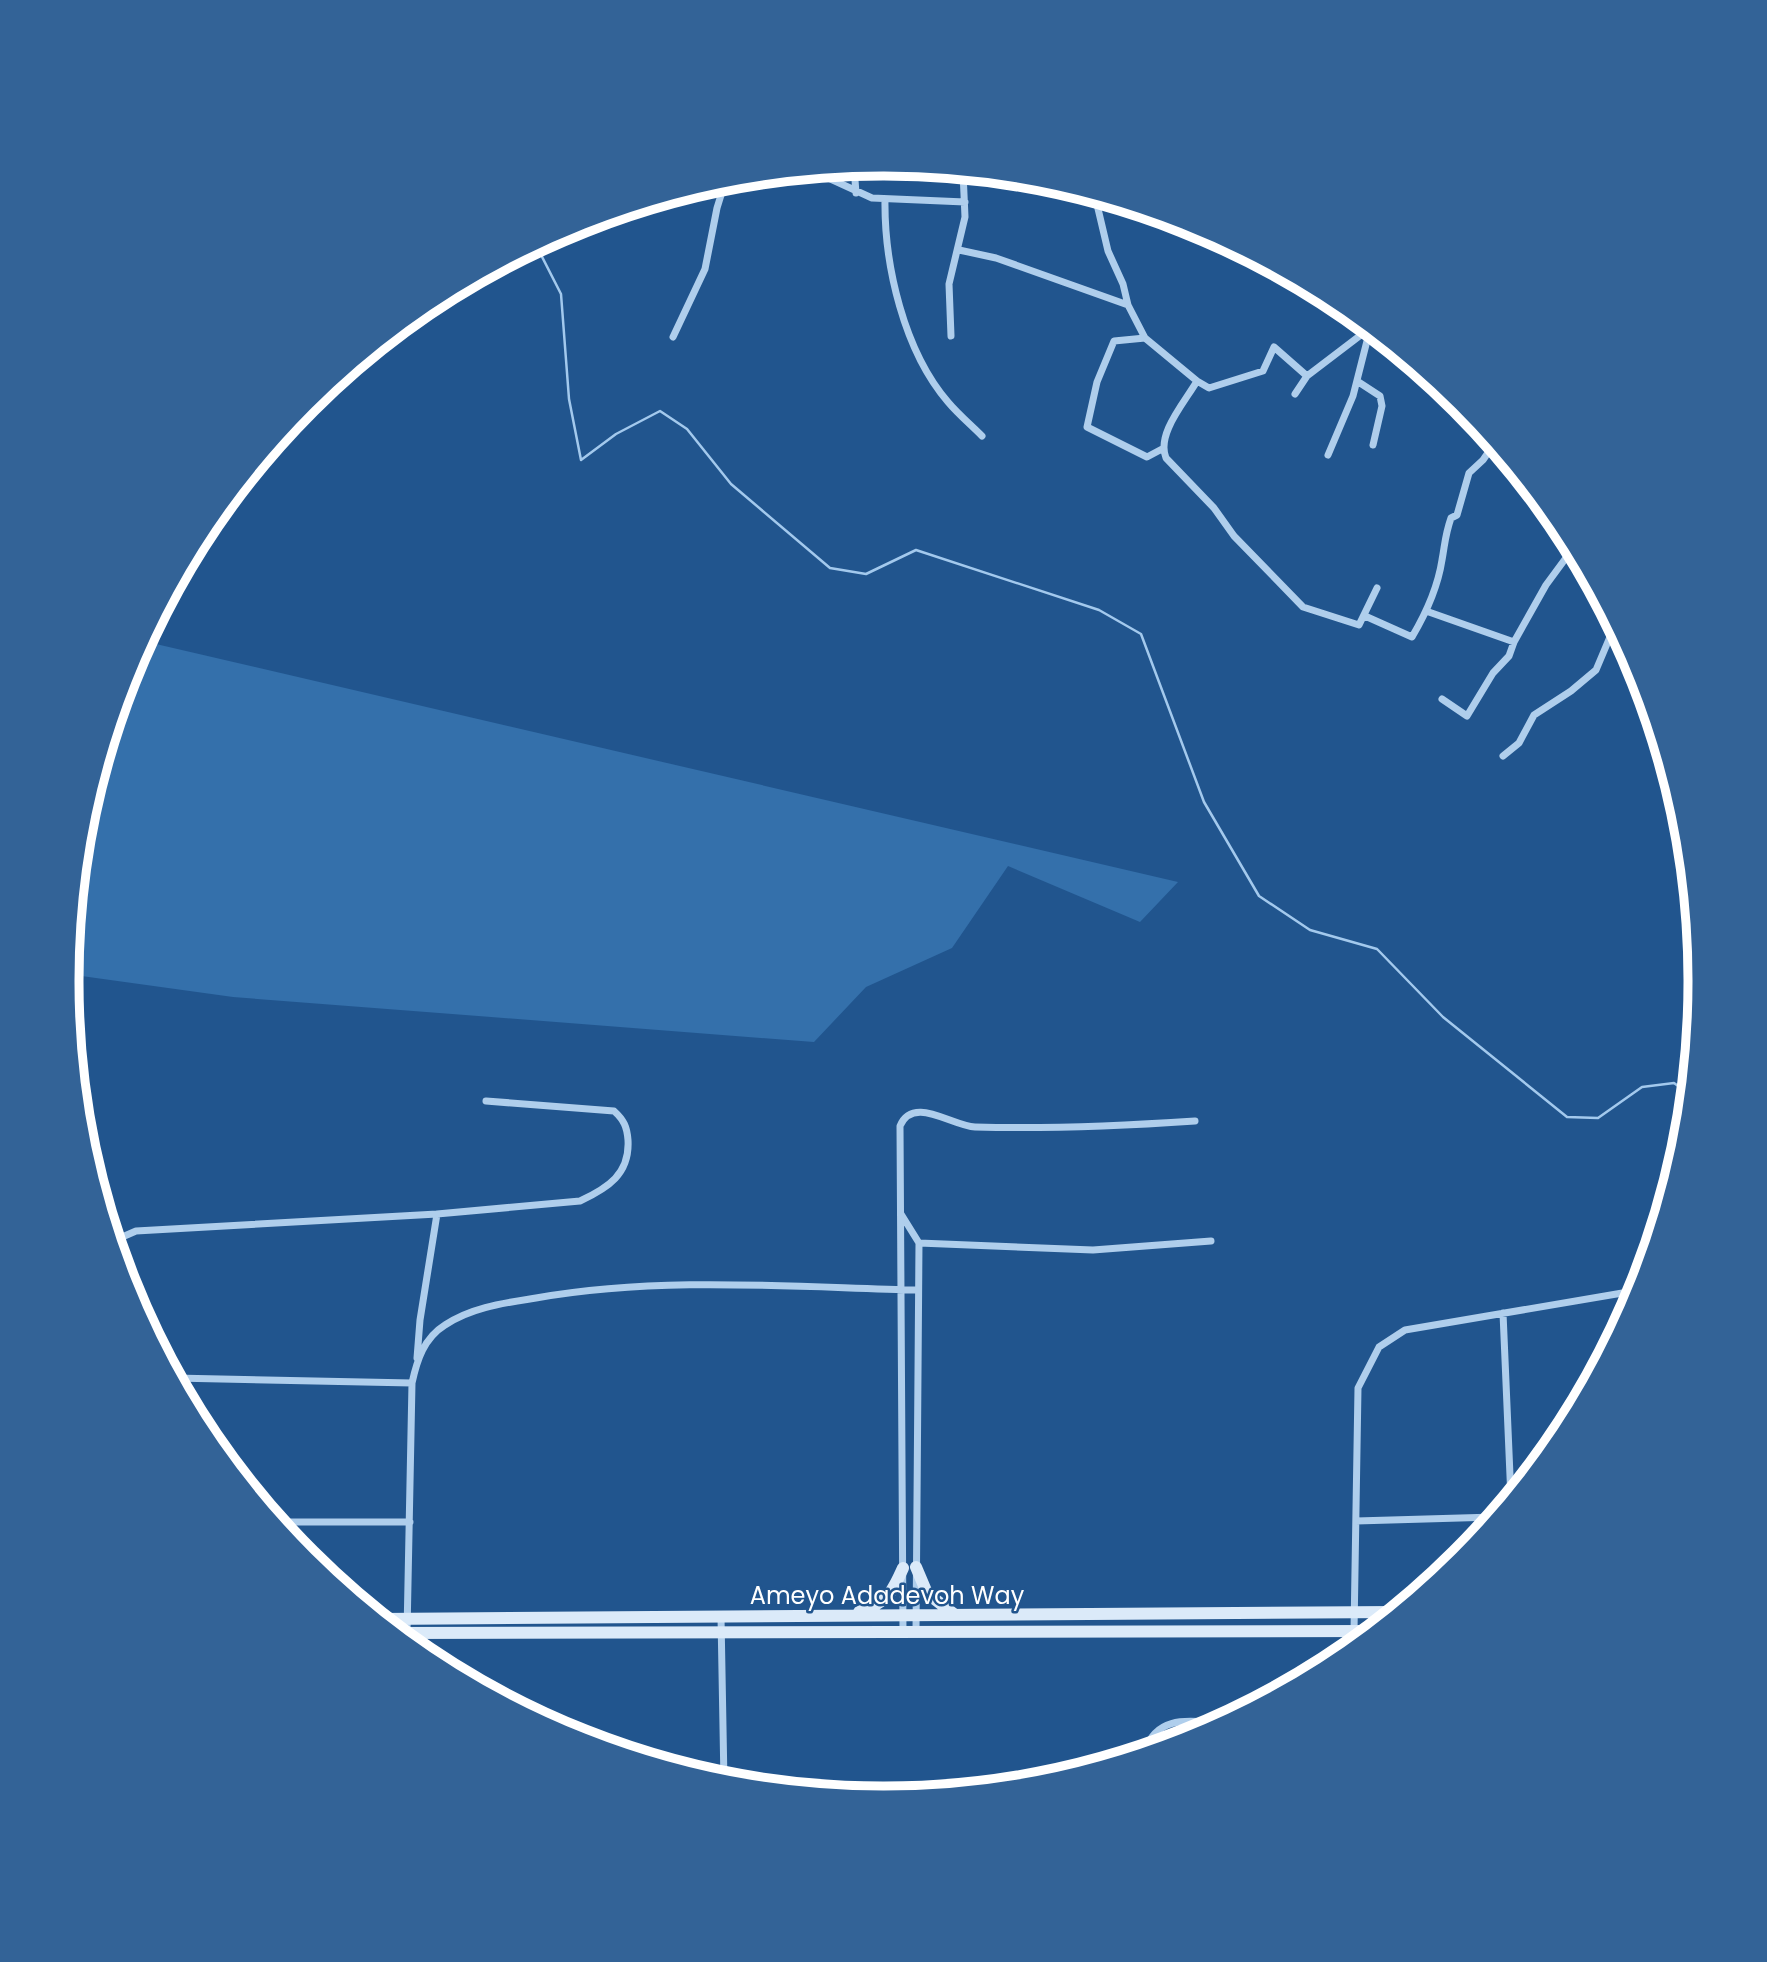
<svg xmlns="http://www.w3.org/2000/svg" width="1767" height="1962" font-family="Poppins,sans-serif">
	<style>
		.green { fill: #3470ab }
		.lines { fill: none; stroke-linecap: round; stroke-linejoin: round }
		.stream { stroke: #a3c9ed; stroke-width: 2.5 }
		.street { stroke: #afceec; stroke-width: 7 }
		.secondary { stroke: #dbeaf9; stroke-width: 12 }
		.labels { text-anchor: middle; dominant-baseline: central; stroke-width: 5; stroke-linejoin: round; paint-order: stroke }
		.street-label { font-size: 24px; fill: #fff; stroke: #21558e }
		.rim { fill: none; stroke: #fff; stroke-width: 9 }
	</style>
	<rect width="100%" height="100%" fill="#21558e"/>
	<path class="green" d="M143,641L1178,882L1140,922L1008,866L952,948L866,987L814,1042L233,997L67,974L82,821L129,668Z"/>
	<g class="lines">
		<path class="stream" d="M536,245L561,294L569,399L581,460L616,434L660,411L687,429L731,484L830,568L866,574L916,550L1099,610L1141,634L1204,802L1259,896L1310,930L1377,949L1443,1017L1567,1117L1598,1118L1642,1087L1674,1083L1689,1094"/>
		<path class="street" d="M854,167L856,193
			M813,171L872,198L965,202
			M1095,196L1108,251L1123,284L1128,305L1145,338L1197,381C1185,402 1156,434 1166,458L1214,508L1234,536L1303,607L1359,625L1377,588
			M885,199C884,265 904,351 948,402C958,414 971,425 982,436
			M959,250L996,258L1128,305
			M951,336L949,284L965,217L963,172
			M673,337L705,269L717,208L726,179
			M1145,338L1114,341L1097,382L1087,427L1147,457L1162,449
			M1197,381L1209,388L1263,371L1274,347L1307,376L1370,328
			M1357,381L1380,396L1382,406L1373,445
			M1295,394L1307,376
			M1328,455L1353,396L1370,329
			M1426,611L1514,642L1546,585L1574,547
			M1365,616L1412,637C1425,615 1438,586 1442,560C1445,544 1445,535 1451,518L1457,515L1469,473L1483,460L1494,444
			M1442,699L1467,716L1493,673L1509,656L1514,642
			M1503,756L1519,743L1534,715L1571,691L1596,670L1615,625
			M901,1214L919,1243L916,1632
			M113,1241L136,1231L437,1214L580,1201C608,1188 630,1174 628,1140C627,1127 624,1120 614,1111L486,1101
			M919,1243L1093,1250L1211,1241
			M1633,1291V1303
			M1503,1313L1511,1499
			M417,1358L420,1320L437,1214
			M174,1378L412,1383
			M1356,1521L1495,1517
			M275,1522H410
			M721,1617L724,1782
			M1354,1631L1358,1388L1379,1347L1405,1330L1640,1290
			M903,1632L900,1126C913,1095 952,1126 975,1127C1049,1129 1121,1126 1195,1121
			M407,1633L412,1383C417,1360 424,1338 445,1325C472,1307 505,1303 536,1298C662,1276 791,1287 918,1290
			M548,1724L578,1738
			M1145,1751C1157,1715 1188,1721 1220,1723"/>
		<path class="secondary" d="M916,1567L927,1593L955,1615
			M859,1612C887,1602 891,1595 903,1568
			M379,1619L1396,1612
			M397,1633L1373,1631"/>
	</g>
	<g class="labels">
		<g class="street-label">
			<text x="887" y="1595">Ameyo Adadevoh Way</text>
		</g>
	</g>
	<path d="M0 0H1767V1962H0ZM883 176H884A804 804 0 0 1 1688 980V982A804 804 0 0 1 884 1786H883A804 804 0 0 1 79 982V980A804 804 0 0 1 883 176Z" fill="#336397" fill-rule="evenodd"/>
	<path class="rim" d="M883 176H884A804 804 0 0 1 1688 980V982A804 804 0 0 1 884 1786H883A804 804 0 0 1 79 982V980A804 804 0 0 1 883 176Z"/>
</svg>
